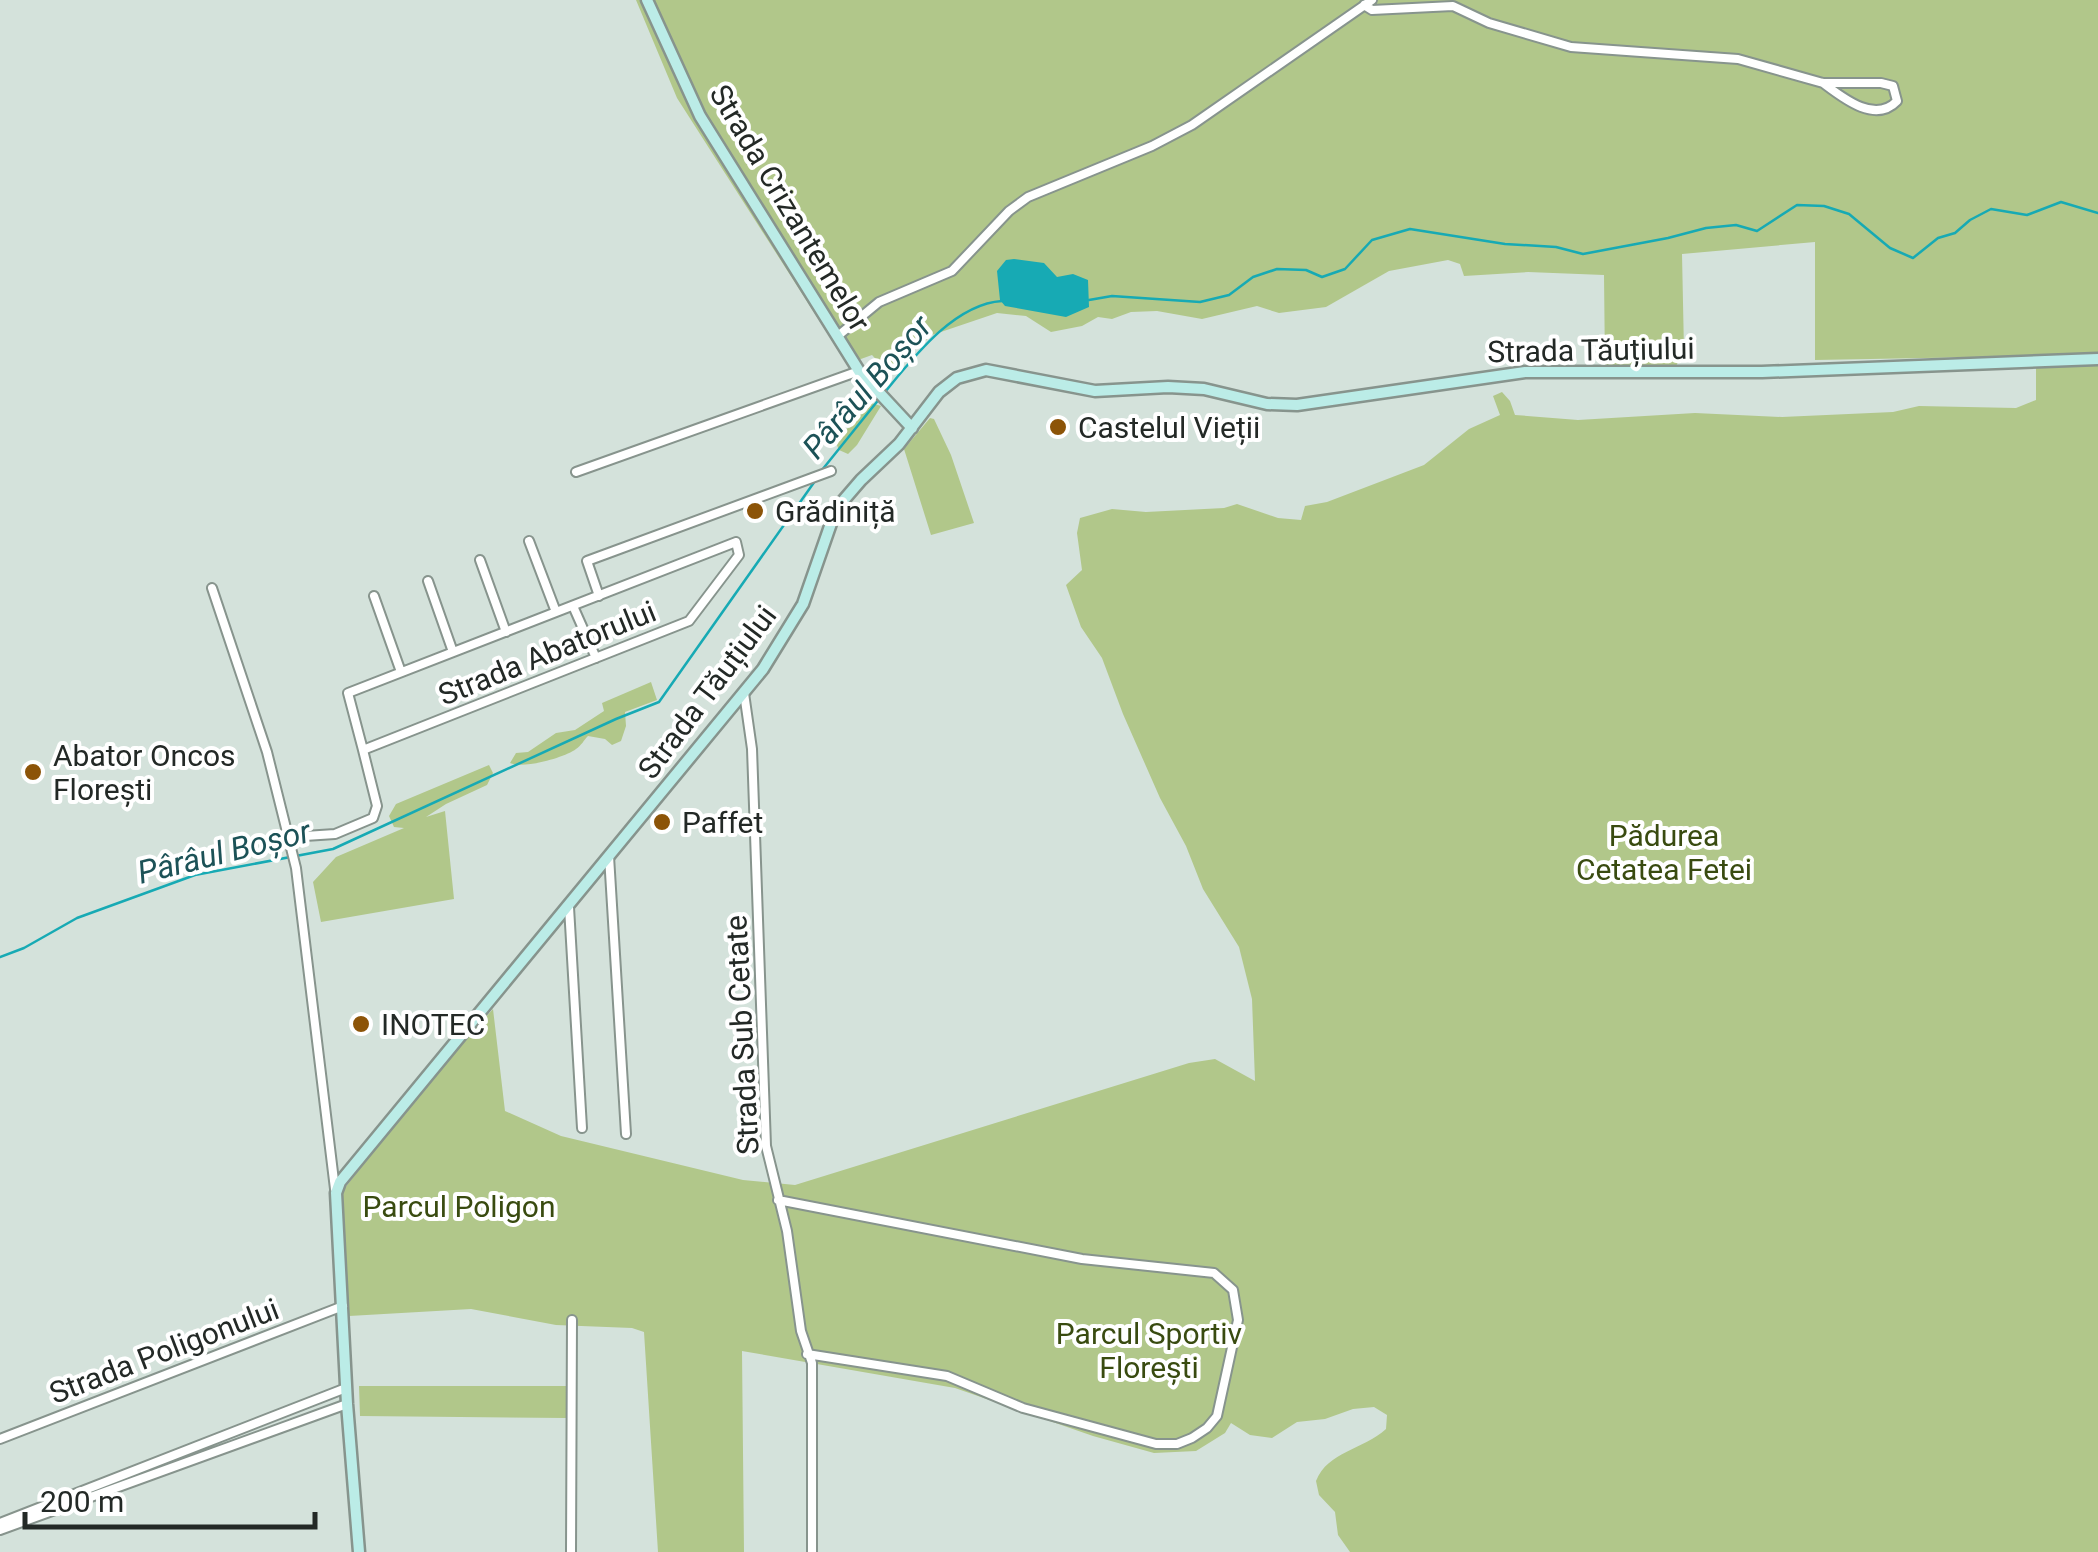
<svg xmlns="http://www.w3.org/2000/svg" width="2098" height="1552" font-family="Roboto,sans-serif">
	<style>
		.green { fill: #b1c78a }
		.water { fill: #17aab4 }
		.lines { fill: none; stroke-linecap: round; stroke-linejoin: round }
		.stream { stroke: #17aab4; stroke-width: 2.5 }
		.street-casing { stroke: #87948d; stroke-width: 12 }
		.secondary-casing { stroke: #87948d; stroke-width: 15 }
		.street { stroke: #fff; stroke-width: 8 }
		.secondary { stroke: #bbece7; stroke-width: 10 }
		.poi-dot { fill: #8c5408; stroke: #fff; stroke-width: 4 }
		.labels { text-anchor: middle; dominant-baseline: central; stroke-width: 8; stroke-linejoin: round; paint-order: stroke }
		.street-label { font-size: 30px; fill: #232926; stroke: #fff }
		.poi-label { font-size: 30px; fill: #232926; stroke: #fff; text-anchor: start }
		.park-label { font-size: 30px; fill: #394b10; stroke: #fff }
		.water-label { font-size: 32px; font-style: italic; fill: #1c5257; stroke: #fff }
	</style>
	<rect width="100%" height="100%" fill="#d4e2db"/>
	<path class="green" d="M636,0H2098V1552H1350L1338,1535L1335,1512L1319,1495L1316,1481C1328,1451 1363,1450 1386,1429L1387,1415L1374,1407L1353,1409L1325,1419L1297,1422L1272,1438L1250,1435L1231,1423L1225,1433L1196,1451L1154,1453L1093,1436L955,1388L742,1351L744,1552H658L644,1332L632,1328L556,1325L471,1309L349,1316L341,1193L420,1091L493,1009L505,1111L561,1136L743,1180L795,1185L1189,1063L1215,1059L1255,1081L1252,999L1239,947L1203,889L1186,846L1160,798L1123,714L1102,658L1081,627L1066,585L1082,570L1077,533L1080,518L1112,509L1146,512L1224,508L1237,504L1278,518L1301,520L1305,506L1327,502L1424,465L1469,429L1500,415L1493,396L1502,392L1510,401L1515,415L1578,420L1695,413L1782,417L1893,412L1919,406L2016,408L2036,400V356L1815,360V242L1682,254L1684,351L1675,368H1605L1604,275L1528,272L1464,276L1460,264L1448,260L1389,271L1326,307L1279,313L1257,306L1202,319L1157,311L1131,312L1112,319L1098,317L1082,326L1051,332L1026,316L997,313L932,335L910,354L885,369L872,355L847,364L677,98Z
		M865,401L881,406L857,445L848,454L839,450L836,443L843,430L851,427V420Z
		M930,418L934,419L951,455L974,523L931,535L904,449Z
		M651,682L657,700L625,712L626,726L621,741L612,745L605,739L588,736C584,740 581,746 576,749C564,758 523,769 510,763L516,753L528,752L556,733L575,730L604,711L602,703Z
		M489,765L493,773L487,785L446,804L426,817L445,811L454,899L321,922L313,882L336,857L404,828L394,827L389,816L396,804Z
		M359,1386H566V1418L360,1416Z"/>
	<path class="water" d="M1014,259L1044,263L1057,277L1073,274L1088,280L1089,307L1066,317L1005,306L1000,300L997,271L1006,260Z"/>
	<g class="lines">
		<path class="stream" d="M1089,300L1112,296L1200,302L1229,295L1253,277L1277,269L1306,270L1322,277L1345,269L1372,240L1410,229L1505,244L1556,247L1583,254L1668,238L1706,228L1736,225L1757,231L1797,205L1824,206L1849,214L1890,248L1913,258L1938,238L1955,233L1970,220L1991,209L2027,215L2061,202L2098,213
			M885,392C913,358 954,304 1002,301
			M822,470L880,398
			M0,957L24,948L77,918L195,875L333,849L616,719L659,702L815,481"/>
		<g class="street-casing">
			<path id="street" d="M1364,5L1372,10L1453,6L1489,23L1571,47L1738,59L1823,83H1881L1893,86L1897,101C1875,124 1843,98 1823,83
				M839,335L879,302L952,271L1009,211L1028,197L1152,146L1192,125L1372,0
				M576,472L859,371
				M529,541L556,612
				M480,560L506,632
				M428,581L453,652
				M212,588L267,752L296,868L335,1189
				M374,596L401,672
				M599,596L587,561L831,471
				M573,606L596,658
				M744,693L752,749L766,1146L787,1231L801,1331L812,1363V1552
				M290,837L335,834L373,818L377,806L363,750L689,621L739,555L736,542L348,693L363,750
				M609,856L626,1134
				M569,907L582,1128
				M778,1200L1082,1259L1214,1273L1233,1290L1238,1320L1217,1416L1207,1428L1192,1438L1177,1444H1156L1023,1408L947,1376L807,1354
				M0,1439L343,1306
				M0,1523L346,1388
				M0,1530L347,1404
				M571,1552L572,1320"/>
		</g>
		<g class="secondary-casing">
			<path id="secondary" d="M647,0L700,116L859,371L912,428
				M359,1552L347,1404L336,1193L340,1182L763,669L803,604L836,509L861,480L899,444L939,392L957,378L986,370L1095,391L1168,387L1204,389L1267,404L1297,405L1525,372H1762L2098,359"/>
		</g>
		<use href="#street" class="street"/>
		<use href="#secondary" class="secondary"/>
	</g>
	<g class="poi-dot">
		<circle cx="1058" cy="427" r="10"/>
		<circle cx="755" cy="511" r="10"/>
		<circle cx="33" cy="772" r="10"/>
		<circle cx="662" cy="822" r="10"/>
		<circle cx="361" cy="1024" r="10"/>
	</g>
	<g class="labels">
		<g class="street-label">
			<text transform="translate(790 208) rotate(59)">Strada Crizantemelor</text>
			<text transform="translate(1591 350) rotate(-1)">Strada Tăuțiului</text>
			<text transform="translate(547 653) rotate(-22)">Strada Abatorului</text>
			<text transform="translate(707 692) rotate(-53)">Strada Tăuțiului</text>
			<text transform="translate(742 1035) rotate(-93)">Strada Sub Cetate</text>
			<text transform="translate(164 1351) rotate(-21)">Strada Poligonului</text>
		</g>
		<g class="poi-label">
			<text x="1078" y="427">Castelul Vieții</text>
			<text x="775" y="511">Grădiniță</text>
			<text x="53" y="755">Abator Oncos<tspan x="53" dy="34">Florești</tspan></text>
			<text x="682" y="822">Paffet</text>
			<text x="381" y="1024">INOTEC</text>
		</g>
		<g class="park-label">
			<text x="1664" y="835">Pădurea<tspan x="1664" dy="34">Cetatea Fetei</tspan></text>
			<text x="459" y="1206">Parcul Poligon</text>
			<text x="1149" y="1333">Parcul Sportiv<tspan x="1149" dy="34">Florești</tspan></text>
		</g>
		<g class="water-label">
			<text transform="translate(867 387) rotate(-49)">Pârâul Boșor</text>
			<text transform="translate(224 852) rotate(-14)">Pârâul Boșor</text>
		</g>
	</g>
	<path d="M25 1512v15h290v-15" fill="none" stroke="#232926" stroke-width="5"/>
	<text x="40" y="1512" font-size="30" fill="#232926" stroke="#ffffff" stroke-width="8" paint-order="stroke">200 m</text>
</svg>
